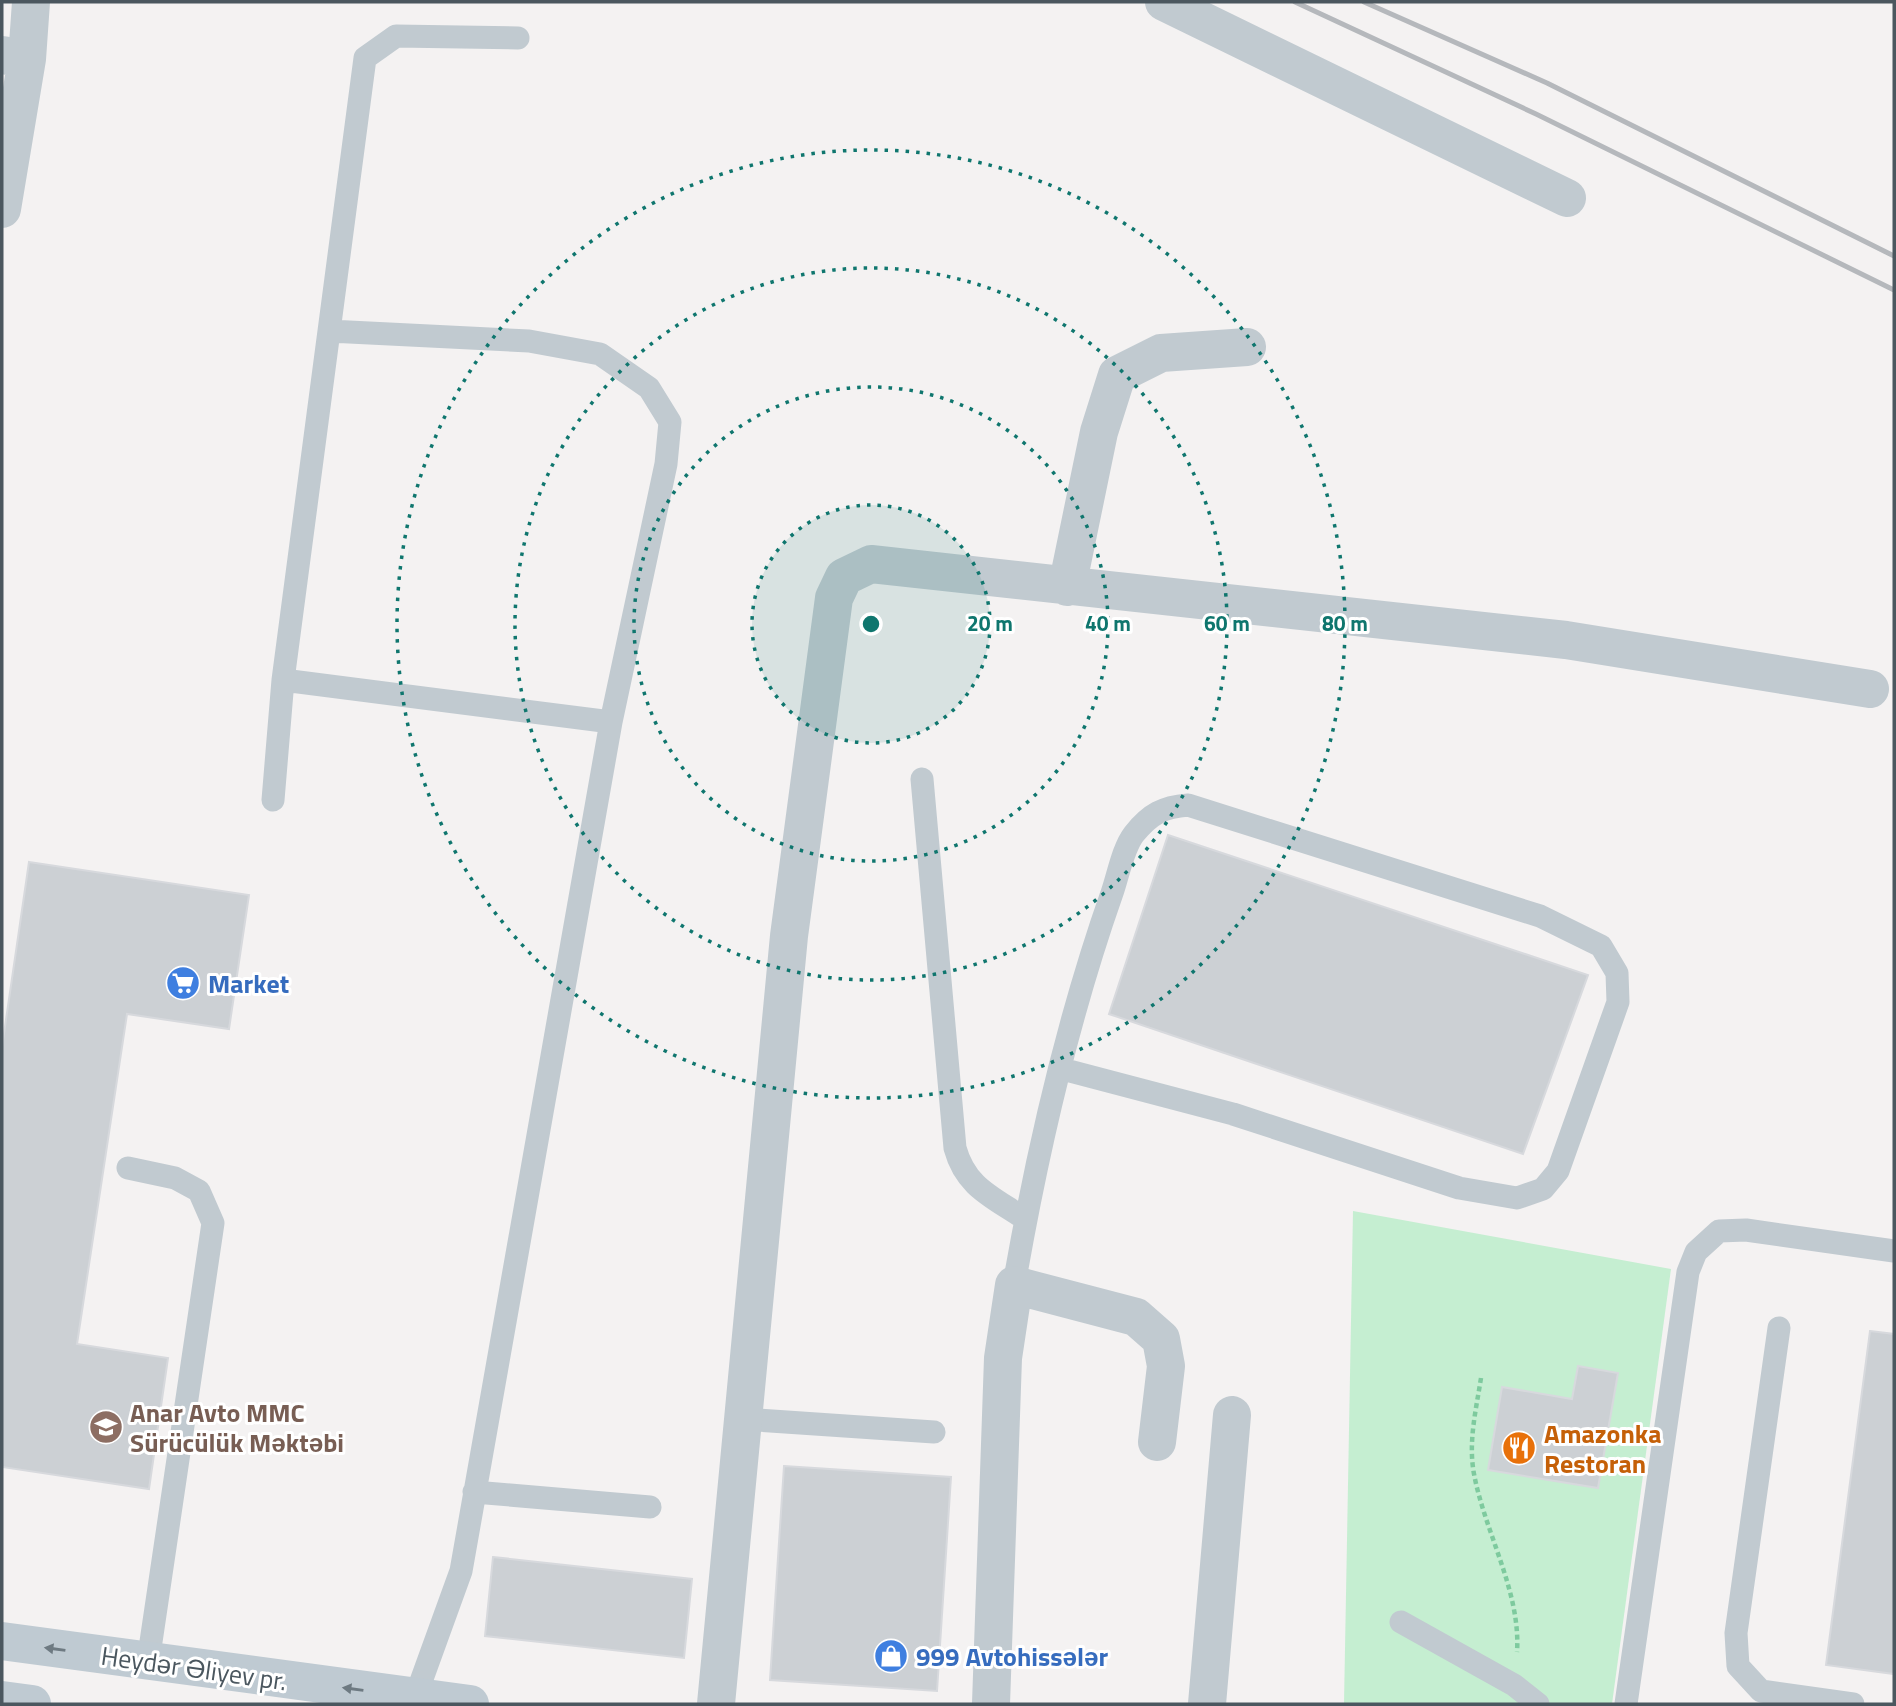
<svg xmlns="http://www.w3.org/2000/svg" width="1896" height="1706" font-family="'Titillium Web',sans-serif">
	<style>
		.green { fill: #c5eed1 }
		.building { fill: #ccd0d4; stroke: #d7d9dd; stroke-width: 2 }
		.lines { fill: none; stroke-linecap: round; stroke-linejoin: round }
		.path { stroke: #7eca9e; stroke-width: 4.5; stroke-dasharray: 5 3.5; stroke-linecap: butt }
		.service { stroke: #c1cad0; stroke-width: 23 }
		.minor { stroke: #c1cad0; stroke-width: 38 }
		.secondary { stroke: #bfcad2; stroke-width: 38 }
		.rail { stroke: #b5b8bc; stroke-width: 5 }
		.oneway { fill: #6e7a82 }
		.ring { fill: none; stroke: #0f766e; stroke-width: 3.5; stroke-dasharray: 3.5 7 }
		.labels { text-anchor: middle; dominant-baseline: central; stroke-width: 6; stroke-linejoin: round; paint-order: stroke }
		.shop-label { font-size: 26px; font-weight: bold; fill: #366cbe; stroke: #fff; text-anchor: start }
		.education-label { font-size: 26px; font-weight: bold; fill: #785e54; stroke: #fff; text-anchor: start }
		.food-label { font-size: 26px; font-weight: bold; fill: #c56008; stroke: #fff; text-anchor: start }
		.street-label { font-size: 26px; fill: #4b575f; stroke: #fff }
		.centre { fill: #0f766e; stroke: #fff; stroke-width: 3.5 }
		.ring-label { font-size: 21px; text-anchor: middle; font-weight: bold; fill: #0f766e; stroke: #fff; stroke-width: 6; stroke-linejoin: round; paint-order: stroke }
	</style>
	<rect width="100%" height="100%" fill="#f4f2f2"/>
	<path class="green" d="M1353,1211L1671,1269L1612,1704H1344Z"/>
	<path class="building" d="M1168,835L1588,975L1523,1154L1109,1014Z
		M29,862L249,895L229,1029L127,1014L77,1344L168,1358L149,1489L2,1467V1047Z
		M1870,1331L1894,1334V1674L1826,1665Z
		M1578,1366L1618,1373L1598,1488L1488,1470L1502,1387L1572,1399Z
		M784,1466L951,1477L937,1691L770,1680Z
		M493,1557L692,1579L684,1658L485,1636Z"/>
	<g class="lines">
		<path class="path" d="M1481,1378C1476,1410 1468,1442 1474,1474C1485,1533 1521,1592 1517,1652"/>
		<path class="service" d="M329,331L529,341L600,354L649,388L670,422L666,464L611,722L461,1571L415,1698
			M283,680L611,722
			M922,779L955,1148C966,1188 993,1197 1025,1219
			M273,800L283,680L365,58L396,36L518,38
			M128,1168L175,1178L199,1191L213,1223L148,1662
			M1014,1285C1036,1158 1069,1015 1112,893C1118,876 1123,848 1134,834C1150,814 1163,807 1188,805L1540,916L1601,946L1617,973L1618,1002L1558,1171L1543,1189L1517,1198L1459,1188L1233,1114L1062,1069
			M1779,1328L1736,1633L1738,1666L1761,1691L1853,1704
			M742,1419L934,1432
			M474,1492L650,1507
			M1401,1622L1514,1685L1538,1704
			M1626,1704L1688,1272L1696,1252L1719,1231L1746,1230L1894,1251"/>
		<path class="minor" d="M1164,2L1567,198
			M2,55L27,59L2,209
			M27,59L31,2
			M1067,587L1099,432L1117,375L1161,353L1247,347
			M716,1704L789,936L834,598L844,577L871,564L1566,640L1870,689
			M991,1704L1003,1358L1014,1285L1136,1317L1161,1339L1166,1366L1157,1442
			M1207,1704L1232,1415"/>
		<path class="secondary" d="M2,1641L470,1704
			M2,1700L32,1704"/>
		<path class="rail" d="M1295,2L1536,114L1894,290
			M1364,2L1547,83L1894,256"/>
	</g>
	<defs><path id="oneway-solid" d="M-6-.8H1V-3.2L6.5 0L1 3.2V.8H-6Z" transform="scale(1.75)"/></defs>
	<g class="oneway">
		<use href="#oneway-solid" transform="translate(55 1649) rotate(-172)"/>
		<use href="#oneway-solid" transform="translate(353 1689) rotate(-172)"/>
	</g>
	<circle cx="871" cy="624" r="119" fill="#0f766e" fill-opacity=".12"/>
	<g class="ring">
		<circle cx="871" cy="624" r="119"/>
		<circle cx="871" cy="624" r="237"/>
		<circle cx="871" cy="624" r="356"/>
		<circle cx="871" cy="624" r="474"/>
	</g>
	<defs>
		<g id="supermarket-disc" transform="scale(1.75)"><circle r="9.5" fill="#3f7fe0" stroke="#fff"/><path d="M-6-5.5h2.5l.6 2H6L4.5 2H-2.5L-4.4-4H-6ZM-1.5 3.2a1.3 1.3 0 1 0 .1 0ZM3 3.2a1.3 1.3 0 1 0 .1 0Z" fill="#fff"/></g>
		<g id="university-disc" transform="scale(1.75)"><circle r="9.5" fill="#8d6e63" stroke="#fff"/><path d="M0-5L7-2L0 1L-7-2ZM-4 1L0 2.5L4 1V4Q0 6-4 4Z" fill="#fff"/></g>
		<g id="restaurant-disc" transform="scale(1.75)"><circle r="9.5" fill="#e8710a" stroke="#fff"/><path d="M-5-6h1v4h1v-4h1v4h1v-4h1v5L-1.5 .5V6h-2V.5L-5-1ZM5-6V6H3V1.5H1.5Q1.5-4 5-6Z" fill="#fff"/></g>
		<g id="shop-disc" transform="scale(1.75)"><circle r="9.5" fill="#3f7fe0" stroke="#fff"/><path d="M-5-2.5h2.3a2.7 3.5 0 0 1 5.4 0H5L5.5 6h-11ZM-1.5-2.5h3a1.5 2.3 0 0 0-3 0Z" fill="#fff"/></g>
	</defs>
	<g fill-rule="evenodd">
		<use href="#supermarket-disc" x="183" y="983"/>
		<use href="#university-disc" x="106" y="1427"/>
		<use href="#restaurant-disc" x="1519" y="1448"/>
		<use href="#shop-disc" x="891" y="1656"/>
	</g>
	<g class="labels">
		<g class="shop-label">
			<text x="208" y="983">Market</text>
			<text x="916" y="1656">999 Avtohissələr</text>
		</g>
		<g class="education-label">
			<text x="130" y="1412">Anar Avto MMC<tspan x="130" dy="30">Sürücülük Məktəbi</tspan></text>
		</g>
		<g class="food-label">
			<text x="1544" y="1433">Amazonka<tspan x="1544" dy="30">Restoran</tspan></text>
		</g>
		<g class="street-label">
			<text transform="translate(194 1668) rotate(8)">Heydər Əliyev pr.</text>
		</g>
	</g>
	<circle cx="871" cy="624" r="10" class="centre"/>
	<g class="ring-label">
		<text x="990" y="631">20 m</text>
		<text x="1108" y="631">40 m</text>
		<text x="1227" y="631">60 m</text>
		<text x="1345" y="631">80 m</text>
	</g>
	<rect width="1896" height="1706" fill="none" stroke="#4b575f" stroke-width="7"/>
</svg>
